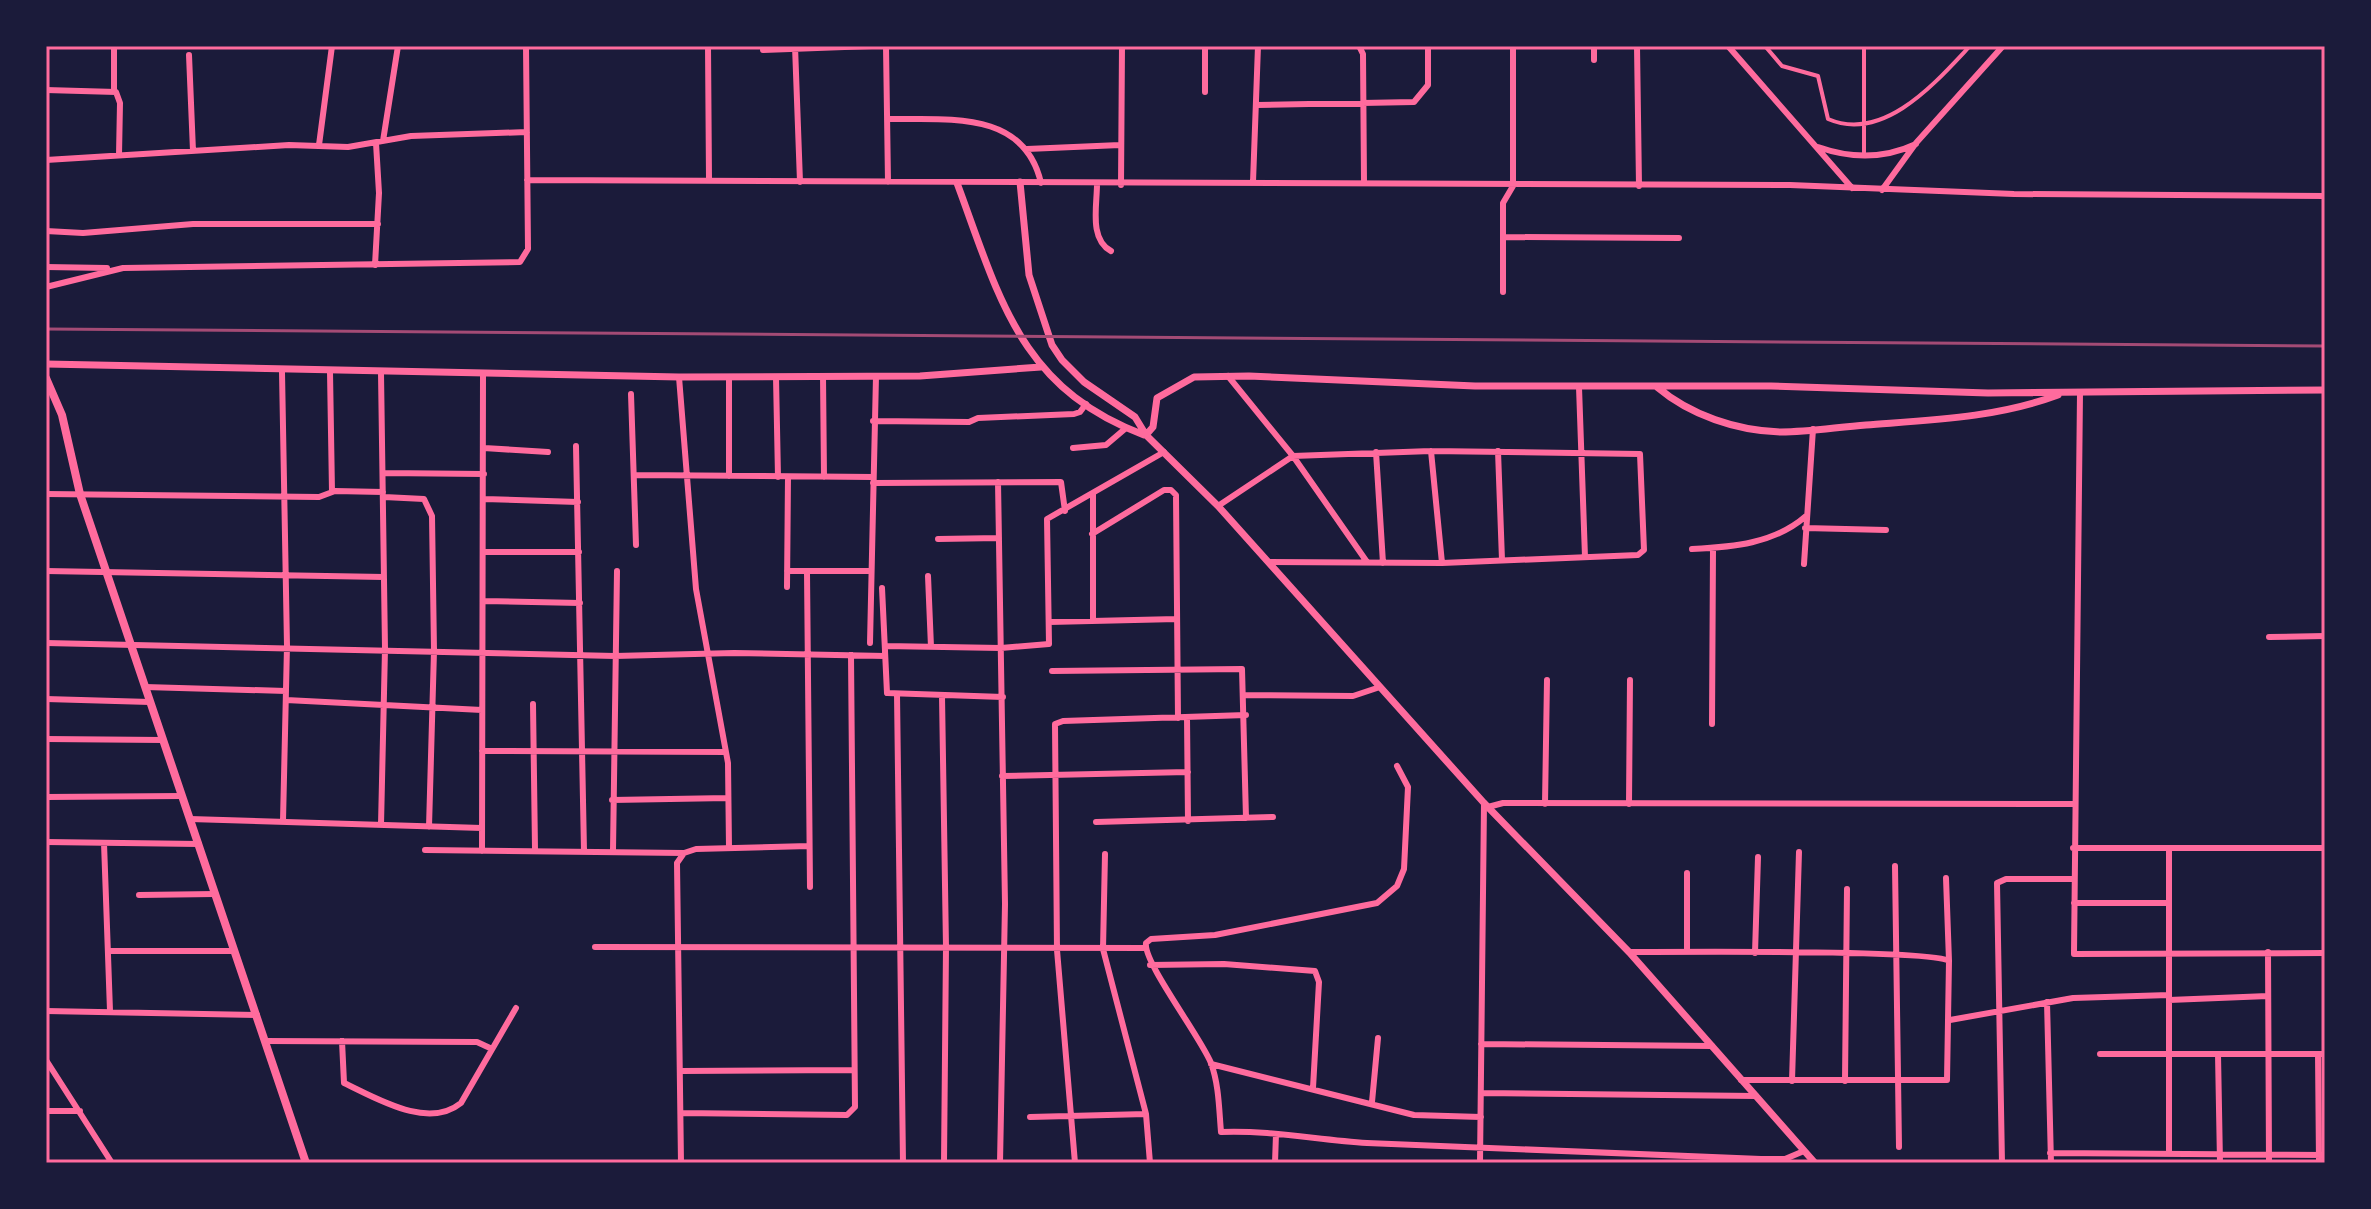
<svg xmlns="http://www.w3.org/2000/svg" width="2371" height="1209" font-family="'Titillium Web',sans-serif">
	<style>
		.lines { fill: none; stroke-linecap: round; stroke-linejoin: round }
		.pedestrian { stroke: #ff6b9d; stroke-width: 4 }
		.minor { stroke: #ff6b9d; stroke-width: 6 }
		.tertiary { stroke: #ff6b9d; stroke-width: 7 }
		.secondary { stroke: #ff6b9d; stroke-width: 8 }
		.rail { stroke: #a44b75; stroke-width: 3 }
		.neatline { fill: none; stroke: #ff6b9d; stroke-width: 3 }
	</style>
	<rect width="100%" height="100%" fill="#1b1b3a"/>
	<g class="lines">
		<path class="pedestrian" d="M1765,46L1782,66L1818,76L1828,119C1884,143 1936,82 1970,46
			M1864,156V46"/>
		<path class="minor" d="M114,46V90
			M708,46L709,180
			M795,46L800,182
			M886,46L888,182
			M1205,46V92
			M1359,46L1363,54L1364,183
			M1594,46V60
			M1637,46L1639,186
			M1728,46L1852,188
			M763,50L872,46
			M189,55L193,151
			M46,90L116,92L120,103L119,155
			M1257,105L1414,102L1428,85V46
			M887,119C947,120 1024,109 1041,183
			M383,141L398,46
			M319,145L332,46
			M1818,147C1852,159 1884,159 1916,144
			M1027,149L1120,145
			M46,160L289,145L348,147L411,136L527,132
			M527,180L1790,185L2014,194L2325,196
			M1253,182L1258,46
			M1097,184C1097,206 1089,239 1111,251
			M1121,185L1122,46
			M1882,190L1916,143L2003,46
			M46,231L83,233L193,224H378
			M1503,237L1679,238
			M375,265L379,193L376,143
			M46,267L107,268
			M46,287L123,268L520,262L528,249L526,46
			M1503,292V203L1513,186V46
			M282,372L287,646L283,821
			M330,372L332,492
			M823,376L824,477
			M1228,376L1293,456L1367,562
			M679,377L696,589L728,763L729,848
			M729,377V476
			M776,377L778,477
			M1579,387L1585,557
			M2080,393L2074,954L2325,953
			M631,394L636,545
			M873,421L969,422L978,418L1074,414L1080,412L1086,404
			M576,446L584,851
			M484,448L548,452
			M1073,448L1106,445L1126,428
			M1431,451L1442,563
			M1498,451L1502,560
			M1376,452L1383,563
			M383,473L484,474
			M634,475L873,477
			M998,482L1005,904L1000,1163
			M873,483L1061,482L1065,511
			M46,494L319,497L335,491L383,492
			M1093,494V621
			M384,497L424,499L432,516L434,651L429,827
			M484,499L578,502
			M1218,506L1293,456L1431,451L1640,454L1644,550L1638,555L1442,563L1269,562
			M1805,528L1886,530
			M1092,534L1164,490H1171L1176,495L1178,718
			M938,539L999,538
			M1692,549C1732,547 1774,544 1806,516
			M484,552H579
			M1804,564L1813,429
			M46,571L384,577
			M787,571H871
			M807,572L810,887
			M928,576L931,647
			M787,587L788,477
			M882,588L887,693L1003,697
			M484,601L580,603
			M1049,622L1177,619
			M2269,637L2325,636
			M46,643L615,656L734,653L885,656
			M870,643L876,376
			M885,646L1001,648L1049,644L1047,519L1164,452
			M1052,671L1242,669L1246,818
			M145,687L286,691
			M897,694L903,1163
			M1245,695L1353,696L1380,687
			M942,696L946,947L944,1163
			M46,699L150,702
			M286,700L482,710
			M533,704L535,849
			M1187,717L1188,821
			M1712,724L1713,548
			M46,739L163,740
			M482,751L726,752
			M1397,766L1408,787L1404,869L1397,886L1377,903L1215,935L1151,939L1146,943C1143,962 1200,1036 1211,1063C1219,1085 1219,1109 1221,1132C1270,1130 1318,1140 1367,1143L1761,1159H1785L1804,1151
			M1002,776L1188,772
			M46,797L182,796
			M612,800L728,798
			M1545,804L1547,680
			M1629,804L1630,680
			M1488,807L1503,803L2074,804
			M190,819L482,828
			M1096,822L1273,817
			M381,825L385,649L381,373
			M46,842L199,844
			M104,843L110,1011
			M2073,848H2325
			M425,850L684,853
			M482,851L483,375
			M613,851L617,571
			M1105,854L1103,949L1146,1114L1150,1163
			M1895,866L1899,1147
			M1687,873V952
			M1946,878L1949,961
			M139,895L215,894
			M2074,903H2169
			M595,947L1145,948
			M108,951H234
			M1629,952C1668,952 1934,949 1949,961L1947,1080H1741
			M2268,952L2269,1163
			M1755,953L1758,857
			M1150,965L1224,964L1315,971L1319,982L1313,1088
			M2169,1000L2268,996
			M2047,1002L2051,1163
			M46,1011L257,1015
			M1950,1020L2073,998L2169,995
			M265,1041L477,1042L490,1048
			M342,1041L344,1083C376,1098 428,1130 461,1103L516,1008
			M1481,1044L1712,1046
			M2100,1054H2325
			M2218,1054L2220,1163
			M2318,1054L2319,1163
			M46,1060L112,1163
			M1211,1064L1414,1115L1481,1117
			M681,1071L854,1070
			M1792,1081L1799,852
			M1845,1081L1847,889
			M1481,1093L1756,1096
			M1372,1102L1378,1038
			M46,1111H80
			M681,1113L847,1115L855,1107L851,655
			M1030,1117L1146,1114
			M2050,1153L2325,1155
			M2169,1154V848
			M681,1163L677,863L684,853L696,849L809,846
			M1075,1163L1057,950L1055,724L1063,721L1246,715
			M1275,1163L1276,1134
			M1480,1163L1484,803
			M2002,1163L1997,883L2006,879H2073"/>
		<path class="tertiary" d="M1020,182L1029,275L1052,345L1062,360L1084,382L1135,417L1146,435L1218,506L1484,803L1629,952L1815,1163
			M957,183C999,296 1019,388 1144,435
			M46,364L679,377L920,376L1041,367
			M1657,387C1690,415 1737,431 1781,432C1809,432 1838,427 1866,425C1931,420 1996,418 2058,395
			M1146,435L1153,427L1157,398L1194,377L1249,376L1475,386H1771L1988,393L2325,390"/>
		<path class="secondary" d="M46,378L62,415L80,494L306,1163"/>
		<path class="rail" d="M46,329L2325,346"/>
	</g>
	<rect width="2371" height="1209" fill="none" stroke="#1b1b3a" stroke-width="96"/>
	<rect x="48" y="48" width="2275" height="1113" class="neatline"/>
</svg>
